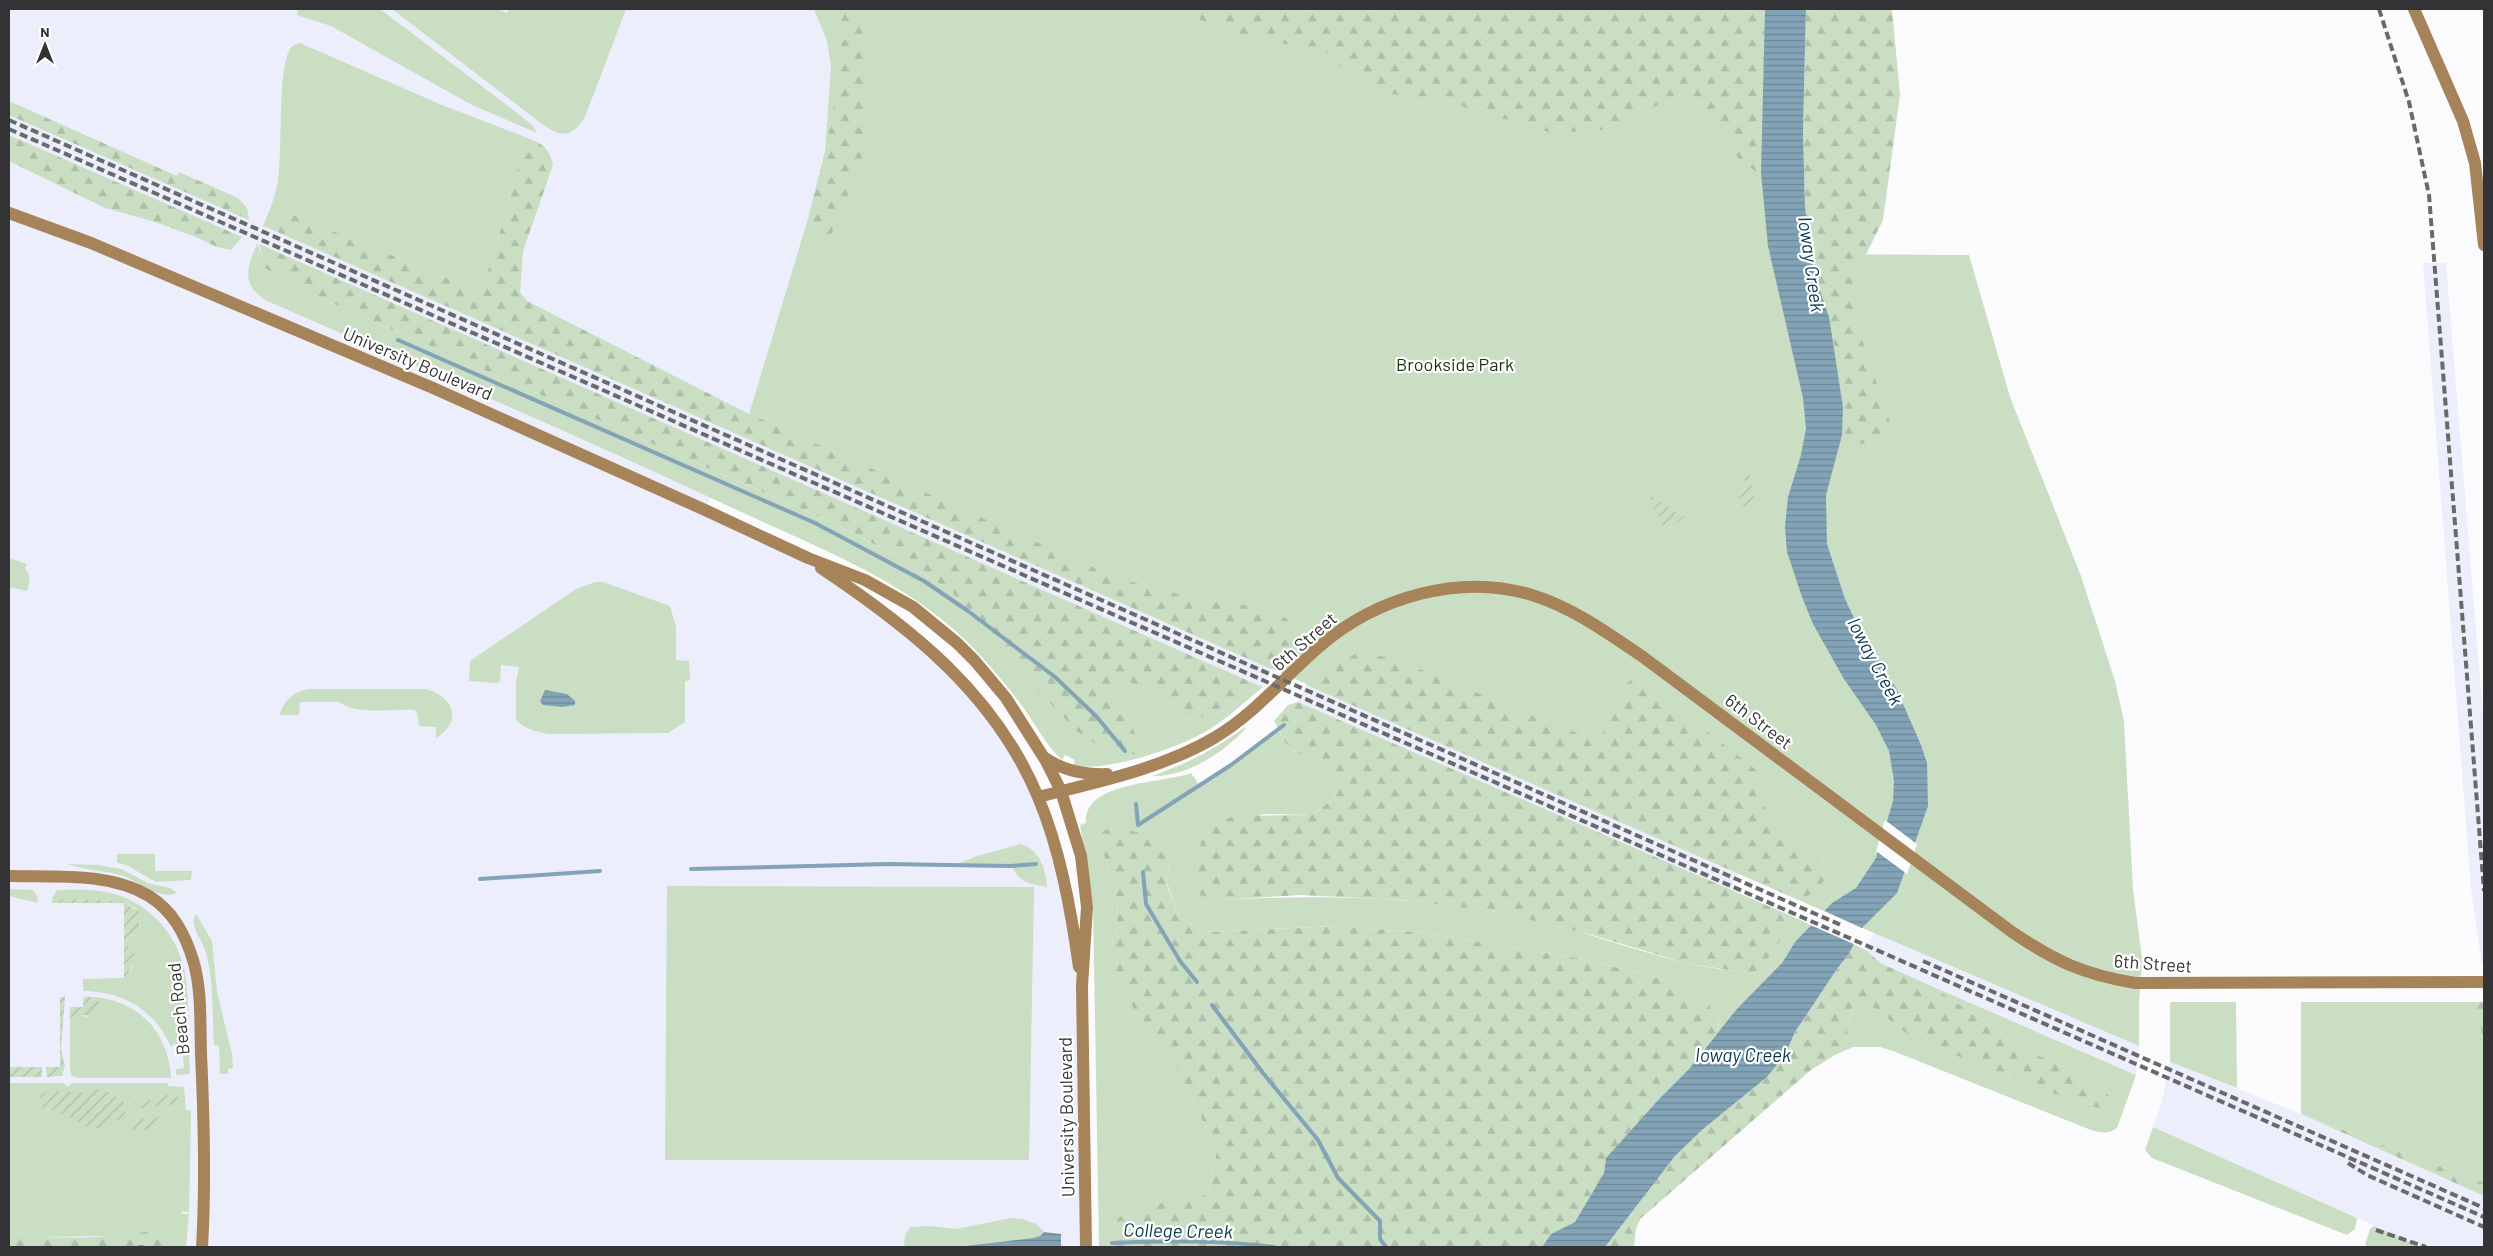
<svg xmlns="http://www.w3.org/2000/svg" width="2493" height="1256" font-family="Barlow,sans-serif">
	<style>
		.built { fill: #eceefb }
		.green { fill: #c9dec3 }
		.forest { fill: url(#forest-firs) }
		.garden { fill: url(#garden-furrows) }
		.water { fill: url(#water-rules) }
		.pier { fill: #fbfbfe }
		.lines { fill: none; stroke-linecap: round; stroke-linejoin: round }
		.stream { stroke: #83a4b7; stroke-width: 4 }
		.secondary { stroke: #a68359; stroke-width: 12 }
		.rail { stroke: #69696c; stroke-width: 4; stroke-dasharray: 8 4; stroke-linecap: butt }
		.labels { text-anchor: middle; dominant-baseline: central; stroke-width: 4.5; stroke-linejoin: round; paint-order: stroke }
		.street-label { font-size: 18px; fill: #333335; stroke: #fff }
		.park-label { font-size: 18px; fill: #17350c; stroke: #fff }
		.water-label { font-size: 19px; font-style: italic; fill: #09384d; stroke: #fff }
	</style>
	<defs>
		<pattern id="forest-firs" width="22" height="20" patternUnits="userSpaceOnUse" patternTransform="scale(1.25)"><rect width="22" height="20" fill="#c9dec3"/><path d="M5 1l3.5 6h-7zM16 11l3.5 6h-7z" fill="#adbfa8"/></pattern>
		<pattern id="garden-furrows" width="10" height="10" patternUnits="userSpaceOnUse" patternTransform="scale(1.25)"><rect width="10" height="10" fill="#c9dec3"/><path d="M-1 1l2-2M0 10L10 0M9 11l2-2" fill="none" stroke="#adbfa8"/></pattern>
		<pattern id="water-rules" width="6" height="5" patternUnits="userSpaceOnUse" patternTransform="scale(1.25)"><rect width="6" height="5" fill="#83a4b7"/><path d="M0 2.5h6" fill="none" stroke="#6c8696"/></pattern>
	</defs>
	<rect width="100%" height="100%" fill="#fbfbfe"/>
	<path class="built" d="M9,9H842L825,152L809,215L749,414L739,435L1271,669L1263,687L731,453L705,509L808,558L872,602L984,706L1038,797L1077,954L1084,1247H9Z
		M2423,263H2446L2484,728V965H2482L2471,889Z
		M1306,685L1738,873L1731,890L1298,702Z
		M1874,933L2139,1046L2136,1075L1882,964L1866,950Z
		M2170,1062L2301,1114L2484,1196V1247H2422L2153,1127L2162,1101Z"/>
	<path class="green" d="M298,9H380L512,109L532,125L537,133L472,105L331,26L297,15Z
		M392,9H497L507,13L509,9H626L585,117C571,138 562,138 542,124Z
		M814,9H1784L1792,254L1969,255L2010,397L2081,576L2115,681L2124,721L2133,890L2142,958L2139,1003V1046L1874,933L739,435L749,414L809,215L825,152L831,66L827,41Z
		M300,43L442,105L533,140L525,143L494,253L484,282L470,285L440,275L294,215L276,220L266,227L263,226C269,212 275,197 278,182C283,152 277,71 290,49C293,45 295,44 300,43Z
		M257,243L266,268L320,298L822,518L896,555L953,593L972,628L1138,742L1130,723L1110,687L1129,682L1149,690L1187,720L1225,711L1258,685L1263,687C1244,702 1226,720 1205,732C1173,750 1109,771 1073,766L1075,760L1065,755L1062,760C1045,744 1036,725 1023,707C999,675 974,646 944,621C880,569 798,539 724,504C572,433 418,367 265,300C240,283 248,267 257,243Z
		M9,558L27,564L25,568C32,577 29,582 27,591L9,587Z
		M595,582H603L670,606L676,627V660L689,661L690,680L685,681V722L668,733L549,734C538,732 522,729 516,719V682L519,667L501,665L500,681L497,683L469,681L470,661L576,589Z
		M308,689H427C455,698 462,722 436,738V727L419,726L417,712L414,710C391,708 360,716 339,702H300L299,715H280C283,700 294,692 308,689Z
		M1245,727L1246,728C1225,752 1185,778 1152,776C1186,764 1216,749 1245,727Z
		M1279,731L1286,744L1333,779L1336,796L1313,815L1264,814L1203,831L1198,861L1217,900C1312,895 1405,896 1499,912C1563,923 1623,948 1686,963C1708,968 1730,970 1753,974L1759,971L1796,918L1811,925L1795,942L1782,963L1715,1036L1720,1020L1708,1004L1659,978L1583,959L1425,933L1337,926L1207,932L1179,917L1167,883L1169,858L1098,834L1118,903L1116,928L1111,948L1155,1040L1173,1060L1217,1150L1209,1194L1142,1208L1114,1223L1112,1247H1099L1093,904L1080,825L1086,823C1083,781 1162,784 1191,773L1200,786L1233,765Z
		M1021,844C1039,850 1046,868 1047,887C1032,884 1019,883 1013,868L960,866V863L977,856Z
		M117,854H155V871H192L191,880L156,882L128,866L117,862Z
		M67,864L97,865L121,869L148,883L170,888L177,893C158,901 138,880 120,875C102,870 84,870 67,864Z
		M667,886L1034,887L1029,1160H665Z
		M9,889L33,890L37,896L38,903L9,896Z
		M57,890C73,890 90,889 106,892C144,899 175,930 184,968C190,997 188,1043 190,1074L176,1075V1069L184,1068L183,1055L174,1044L171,1047C155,1009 121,991 83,991V979L124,978L133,967L126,941L129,936L135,935L140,926L137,909L121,900L52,899Z
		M196,914L212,941L217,992L232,1054L233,1068L228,1069V1074H220L219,1046L214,1045C212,1015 214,982 206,953C203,941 188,925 196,914Z
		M1934,987L2136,1075L2117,1128C2108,1134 2102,1133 2091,1130L1893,1051L1880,1047H1853L1855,1043L1847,1032L1852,1007L1861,1000L2077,1073L2022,1048Z
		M94,997C139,1001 169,1033 171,1078H78L72,1076L70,1070V1018L79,1015L88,1017L99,1001Z
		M2170,1002H2236L2237,1088L2170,1062Z
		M2301,1002H2468L2478,1019L2484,1041V1183L2301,1114Z
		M9,1083H64L67,1087L72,1083H168V1086L184,1087L186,1110L191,1111L189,1212L182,1211V1214H189L186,1247H171L173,1238L159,1230L117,1236L35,1237L9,1231Z
		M2153,1127L2357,1218L2355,1229L2347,1235L2152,1158L2145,1150Z
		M1011,1218L1023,1219L1038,1225L1044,1232L1040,1236L1033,1238L956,1247L904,1246L905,1235L910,1227L928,1226L956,1229Z
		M2374,1226L2422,1247H2368L2365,1244L2370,1229Z"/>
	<path class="forest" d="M842,9H862C866,50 873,94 867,135C861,171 843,205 829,239L819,237L812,231L809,215L825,152L841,71Z
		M1177,9H1765L1761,173C1728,160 1733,142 1717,116C1712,109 1685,98 1676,94L1644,113L1613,127L1601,130L1552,133L1440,100L1391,94L1358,81L1325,52L1276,42L1237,37Z
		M1806,9H1892L1900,95L1883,220L1854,279L1858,328L1890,422L1878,443L1857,444L1842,435L1843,407L1840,379L1829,317L1814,274L1805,207L1803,131Z
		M9,101L177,176L179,172L238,198L247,208L249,220L9,115Z
		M9,135L242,237L231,250L217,247L196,237L152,221L105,208L9,161Z
		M533,140C546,146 550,152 553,165L523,251L520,292L527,301L749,414L1117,578L1193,598L1271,609L1292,622C1295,646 1287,652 1271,669L266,227L276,220L294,215L440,275L470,285L484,282L494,253L525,143Z
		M259,244L1258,685L1225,711L1187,720L1149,690L1129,682L1110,687L1130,723L1139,742L1135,754L1113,755L1078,732L990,641L972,628L953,593L896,555L822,518L320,298L265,268Z
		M1358,653L1393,658L1562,728L1601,741C1608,716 1615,692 1636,675L1760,773L1758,797L1776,824L1827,865C1828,884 1815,890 1801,901L1306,685L1317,672Z
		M1298,702L1796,918L1759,971L1753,974L1685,963L1592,935L1500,912L1403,900L1301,895L1217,900L1202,897L1193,885L1203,831L1233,816L1313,815L1336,796L1333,779L1286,744L1274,721L1288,705Z
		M1112,827L1152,835L1169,858L1167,885L1179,917L1207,932L1337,926L1425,933L1583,959L1659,978L1708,1004L1720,1020L1715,1036L1689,1069L1659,1099L1606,1158L1604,1173L1575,1222L1551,1234L1542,1247H1112C1112,1237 1111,1225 1119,1218C1130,1206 1190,1199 1209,1194L1217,1150L1173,1060L1155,1040L1112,976L1111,948L1116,928L1118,903L1098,834Z
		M1853,944L1866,950L1882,964L1934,987L2022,1048L2077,1073L2108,1095L2109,1104L2104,1109L2081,1104L1914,1039L1872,1006L1861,1000L1852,1007L1847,1032L1855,1043L1853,1047L1835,1055L1811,1070L1640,1219L1636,1229L1634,1247H1605L1675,1156L1702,1130L1767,1077L1785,1055L1795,1032L1837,969L1848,955Z
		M2468,1002H2484V1041L2478,1019Z
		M2301,1114L2484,1183V1196Z
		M159,1230L168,1233L173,1238L171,1247H9V1231C57,1243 109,1237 159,1230Z"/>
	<path class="garden" d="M1748,472L1752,480L1755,506L1738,507L1742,485Z
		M1648,494L1685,517L1667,529L1664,528Z
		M52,899L121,900L141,913L139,922L140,933L129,936L126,941L129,948L134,951C135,963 131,969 124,979V903H52Z
		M60,997H65L61,1049L65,1066L62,1076L47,1077L46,1067H60Z
		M84,997H94L99,1001L98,1013L94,1016L80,1015L70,1018V1007H83Z
		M9,1067H42V1077H9Z
		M95,1089H103L126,1103L124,1120L109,1121L99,1128H93L85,1127L61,1113L38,1106L41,1094C58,1086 77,1098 95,1089Z
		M174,1092L178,1093V1104L136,1109L134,1103L157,1099Z
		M152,1115L159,1117L160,1126L147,1131L132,1129L130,1121L134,1117L144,1119Z"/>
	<path class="water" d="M1765,9H1806L1803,131L1805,207L1814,274L1829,317L1843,407L1842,435L1826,495L1827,544L1845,599L1860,631L1896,688L1921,745L1927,763L1928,806L1897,893L1863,927L1848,955L1837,969L1795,1032L1785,1055L1767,1077L1702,1130L1675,1156L1605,1247H1542L1551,1234L1575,1222L1604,1173L1606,1158L1659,1099L1689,1069L1736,1010L1782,963L1795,942L1832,903L1856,888L1876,858L1893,801L1894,781L1889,751L1876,725L1844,679L1813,624L1802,597L1787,552L1785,527L1788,497L1801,455L1806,428L1803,398L1768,246L1761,173Z
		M545,690L567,694L575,701V705L562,707L543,705L540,701Z
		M1044,1232L1061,1234V1247H956L1033,1238L1040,1236Z"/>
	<path class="pier" d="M1885,820L1917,844L1907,874L1876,851Z
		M1822,910L1864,929L1856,945L1808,924Z"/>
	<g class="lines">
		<path class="stream" d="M398,340L815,523L924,581L968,611L1055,677L1096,716L1125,751
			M1136,804L1138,825L1231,765L1284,725
			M691,869L888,864L1010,866L1036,864
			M1143,872L1146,904L1180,961L1197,982
			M480,879L600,871
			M1212,1005L1263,1073L1318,1140L1338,1178L1380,1221V1239L1386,1247
			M1112,1243C1166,1241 1220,1240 1274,1247
			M139,1247H143"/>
		<path class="secondary" d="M2414,9L2463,121L2475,163L2484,245
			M9,213L91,243L433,388L705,510L808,558L865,580L913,607L957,643L975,661L1006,698L1046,761L1061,791L1081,856L1087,907L1082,986L1086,1247
			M821,568C911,628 995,694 1038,797C1060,849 1071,910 1079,967
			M1045,758C1064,771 1084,775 1107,774
			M1038,797C1097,782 1161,769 1214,738C1255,714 1284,677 1319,647C1376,597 1461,572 1535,596C1575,609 1609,634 1643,657L2012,932C2055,961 2082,974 2135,983L2484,982
			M9,876C55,877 109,872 149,896C173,911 185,934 193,960C202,989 200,1024 201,1054C204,1119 206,1183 202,1247"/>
		<path class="rail" d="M2379,9L2409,102L2429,195L2484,891
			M9,120L1843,926
			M9,129L2484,1217
			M1923,961L2484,1208
			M2348,1163L2367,1175L2484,1227
			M2376,1230L2426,1247"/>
	</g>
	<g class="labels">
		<g class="street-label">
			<text transform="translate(418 363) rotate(23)">University Boulevard</text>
			<text transform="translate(1304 641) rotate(-41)">6th Street</text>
			<text transform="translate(1759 721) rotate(37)">6th Street</text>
			<text transform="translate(2153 963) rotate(4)">6th Street</text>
			<text transform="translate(178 1009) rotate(-96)">Beach Road</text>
			<text transform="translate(1066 1117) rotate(-91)">University Boulevard</text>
		</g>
		<g class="park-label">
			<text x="1455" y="364">Brookside Park</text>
		</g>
		<g class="water-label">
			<text transform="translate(1812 264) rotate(82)">Ioway Creek</text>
			<text transform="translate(1876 661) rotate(62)">Ioway Creek</text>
			<text x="1743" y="1054">Ioway Creek</text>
			<text transform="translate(1178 1230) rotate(1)">College Creek</text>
		</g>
	</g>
	<rect width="2493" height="1256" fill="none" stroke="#333335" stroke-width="20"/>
	<g transform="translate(45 45)" stroke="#ffffff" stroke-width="4" paint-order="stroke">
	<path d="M0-4L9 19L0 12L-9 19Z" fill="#333335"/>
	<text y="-8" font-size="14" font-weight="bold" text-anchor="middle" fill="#333335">N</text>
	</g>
</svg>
